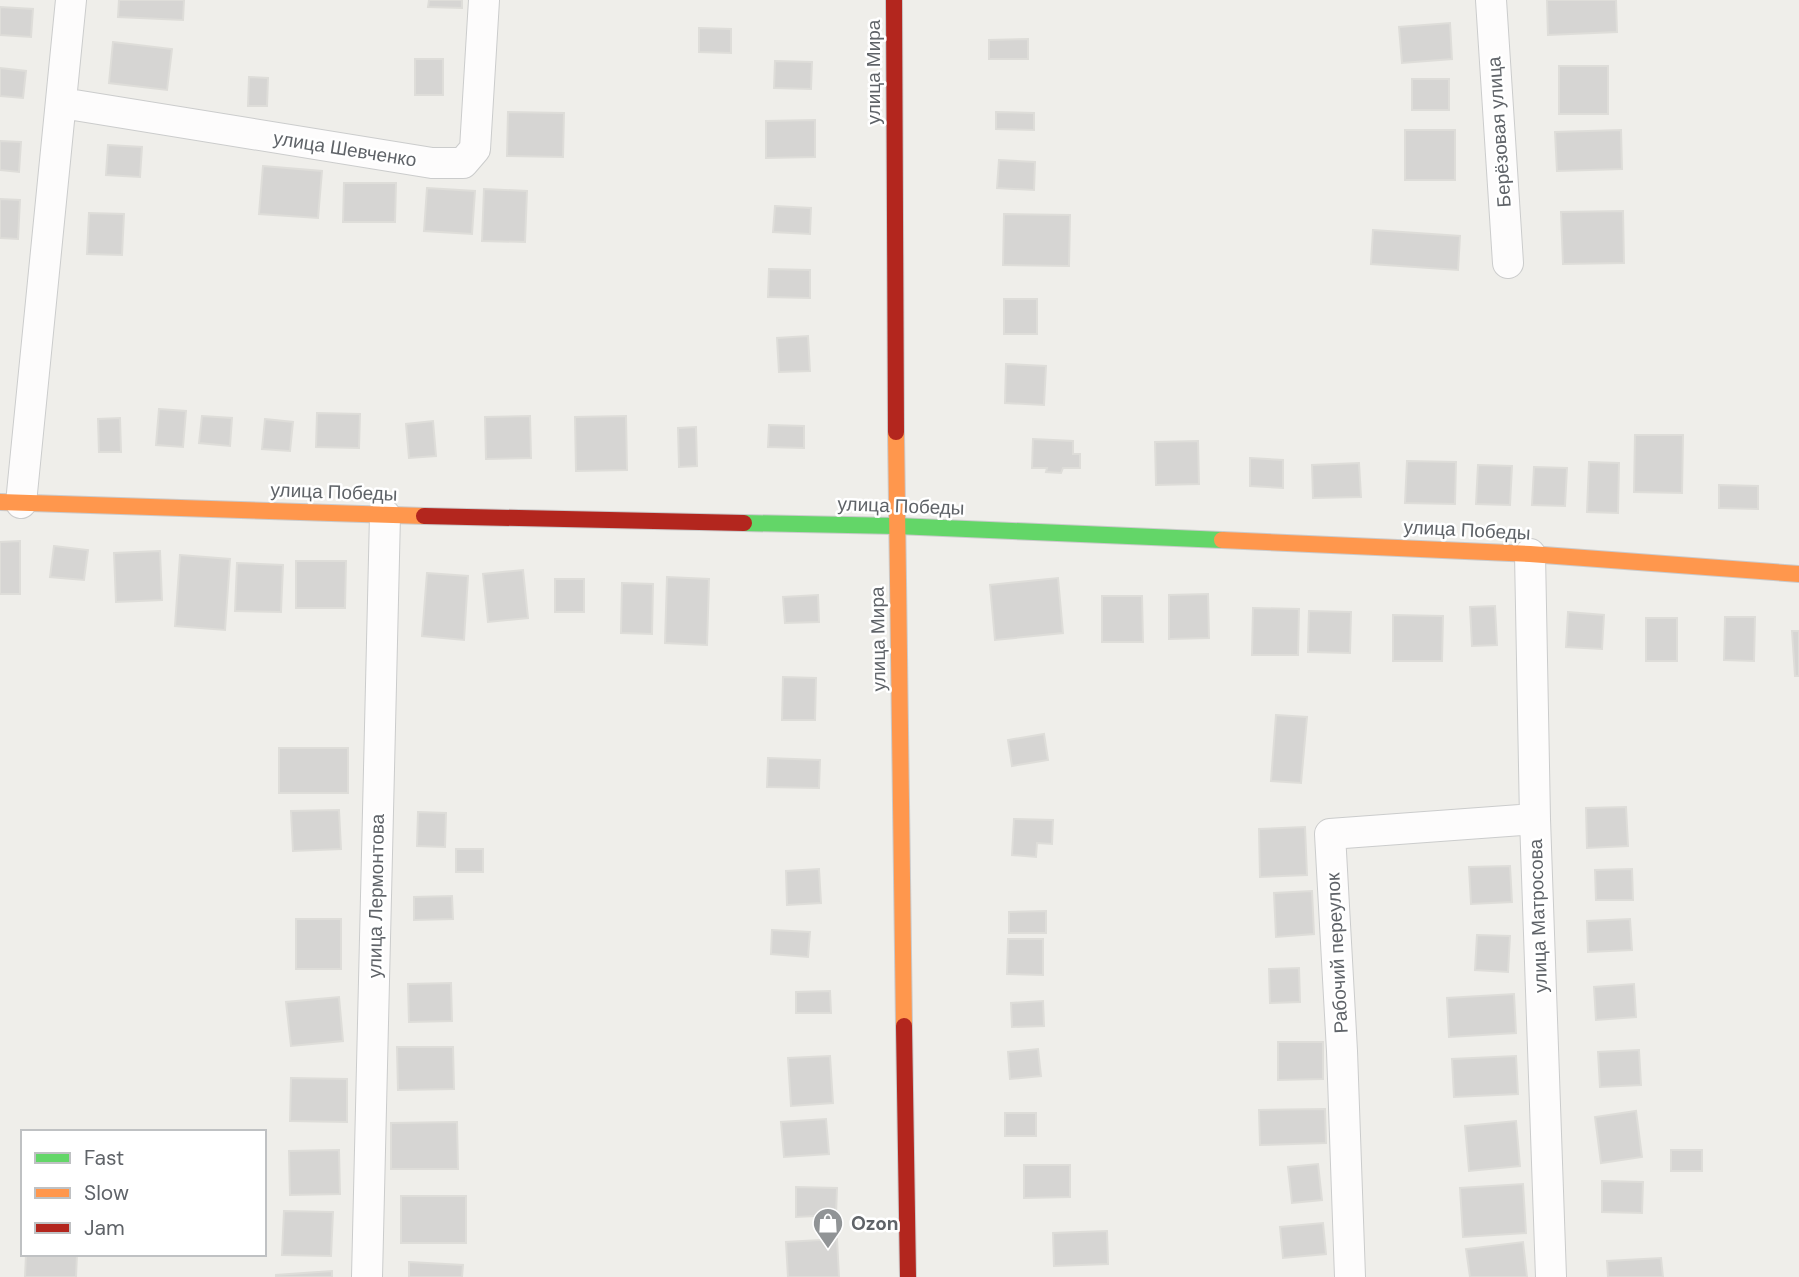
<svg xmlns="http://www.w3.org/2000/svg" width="1799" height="1277" font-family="'DM Sans',sans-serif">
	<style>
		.building { fill: #d6d5d3; stroke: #deddd9; stroke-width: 2 }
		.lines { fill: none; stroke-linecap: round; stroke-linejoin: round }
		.street-casing { stroke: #cbcccc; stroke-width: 32 }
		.fast-casing { stroke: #cacacb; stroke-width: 18 }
		.slow-casing { stroke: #cacacb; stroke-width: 18 }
		.jam-casing { stroke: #cacacb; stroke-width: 18 }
		.street { stroke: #fdfcfc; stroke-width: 30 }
		.fast { stroke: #63d668; stroke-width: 16 }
		.slow { stroke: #ff974d; stroke-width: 16 }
		.jam { stroke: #b3261e; stroke-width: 16 }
		.labels { text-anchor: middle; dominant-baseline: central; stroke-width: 5; stroke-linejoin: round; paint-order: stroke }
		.street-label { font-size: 19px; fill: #5f6368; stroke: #fff }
		.poi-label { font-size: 19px; font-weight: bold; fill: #5f6368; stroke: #fff; text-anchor: start }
	</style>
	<rect width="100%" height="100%" fill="#efeeea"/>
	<path class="building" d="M119,0H184L183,20L118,17Z
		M429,0H462V8L428,7Z
		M1547,0H1616L1617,32L1548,35Z
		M0,7L33,9L31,37L0,35Z
		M1450,23L1452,59L1402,63L1399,27Z
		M699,28L731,29V53L699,52Z
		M1028,39V59H989V40Z
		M113,42L172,49L167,90L109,83Z
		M415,59H443V95H415Z
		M775,61L812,62L811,89L774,88Z
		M1559,66H1608V114H1559Z
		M0,68L26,71L23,98L0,96Z
		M249,77L268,78L267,106H248Z
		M1412,79H1449V110H1412Z
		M508,112L564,113L563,157L507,156Z
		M996,112L1034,113V130L996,129Z
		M815,120V157L766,158V121Z
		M1405,130H1455V180H1405Z
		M1621,130L1622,169L1557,171L1555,132Z
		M0,141L21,142L19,172L0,170Z
		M108,145L142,147L140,177L106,175Z
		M999,160L1035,162L1034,190L997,188Z
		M263,166L322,171L318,218L259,214Z
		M344,183H396L395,222H343Z
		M427,188L475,191L472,234L424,231Z
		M484,189L527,191L525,242L482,241Z
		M0,199L20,200L18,239L0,238Z
		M775,206L811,208L810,234L773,232Z
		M1623,211L1624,263L1563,264L1561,212Z
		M89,213L124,214L122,255L87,254Z
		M1004,214L1070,215L1069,266L1003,265Z
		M1373,230L1460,236L1458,270L1371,264Z
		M769,269L810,270V298L768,297Z
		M1004,299H1037V334H1004Z
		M808,336L810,371L779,372L777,338Z
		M1006,364L1046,366L1044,405L1005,403Z
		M159,409L186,411L183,447L156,445Z
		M317,413L360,414L359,448L316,447Z
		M202,416L232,418L230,446L199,443Z
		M530,416L531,458L486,459L485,417Z
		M626,416L627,470L576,471L575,417Z
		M120,418L121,452H99L98,419Z
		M265,419L293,422L290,451L262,449Z
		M433,421L436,456L409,458L406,424Z
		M769,425L804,426V448L768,447Z
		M696,427L697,466L679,467L678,428Z
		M1635,435H1683L1682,493L1634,492Z
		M1033,439L1073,441V454H1080V468H1063L1061,473L1046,472L1047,468H1032Z
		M1198,441L1199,484L1156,485L1155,442Z
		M1250,458L1283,460V488L1250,486Z
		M1407,461L1456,462L1455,504L1405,503Z
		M1589,462L1619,463L1618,513L1587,512Z
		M1359,463L1361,497L1313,498L1312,465Z
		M1478,465L1512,466L1510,505L1476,504Z
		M1534,467L1567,468L1565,506L1532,505Z
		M1719,485L1758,486V509L1719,508Z
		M20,541V594H0V542Z
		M54,546L88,550L84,580L50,577Z
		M160,551L162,600L116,602L114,553Z
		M180,555L230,559L225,630L175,626Z
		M296,561H346L345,608H296Z
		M237,563L283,565L281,612L235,611Z
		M523,570L528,618L488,622L483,574Z
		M427,573L468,576L464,640L422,636Z
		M667,577L709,579L707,645L665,643Z
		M1058,578L1063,633L995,640L990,585Z
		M555,579H584V612H555Z
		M622,583L653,584L652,634L621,633Z
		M1208,594L1209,638L1169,639V595Z
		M818,595L819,622L785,623L783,597Z
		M1102,596H1142L1143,642H1102Z
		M1495,606L1497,645L1472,646L1470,607Z
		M1253,608L1299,609L1298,655H1252Z
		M1309,611L1351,612L1350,653L1308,652Z
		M1568,612L1604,615L1602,649L1566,647Z
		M1393,615L1443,616L1442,661H1393Z
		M1725,617H1755L1754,661L1724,660Z
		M1646,618H1677V661H1646Z
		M1792,631H1799V676H1795Z
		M783,677L816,678L815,720H782Z
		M1276,715L1307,717L1301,783L1271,781Z
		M1044,734L1048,760L1012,766L1008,740Z
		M279,748H348V793H279Z
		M768,758L820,760L819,788L767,787Z
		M1626,807L1628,846L1587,848L1586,808Z
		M339,810L341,849L293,851L291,811Z
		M418,812L446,813L445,847L417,846Z
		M1014,819L1053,820L1052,844L1037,843L1036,857L1012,855Z
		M1305,827L1307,875L1260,877L1259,829Z
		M456,849H483V872H456Z
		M1510,866L1512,902L1471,904L1469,867Z
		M819,869L821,903L787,905L786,871Z
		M1632,869L1633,900H1596L1595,870Z
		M1312,891L1314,934L1276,937L1274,893Z
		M452,896L453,919L414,920V897Z
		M1046,911V933H1009V912Z
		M296,919H341V969H296Z
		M1630,919L1632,950L1588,952L1587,921Z
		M772,930L810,932L808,957L771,954Z
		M1477,935L1510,936L1508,972L1475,970Z
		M1008,939H1043V975L1007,974Z
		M1299,968L1300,1002L1270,1003L1269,969Z
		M451,983L452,1021L409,1022L408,984Z
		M1634,984L1636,1017L1596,1020L1594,987Z
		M830,991L831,1013H796V992Z
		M1514,994L1516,1033L1449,1037L1447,998Z
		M339,997L343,1041L291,1046L286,1002Z
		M1043,1001L1044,1026L1012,1027L1011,1003Z
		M1278,1042H1323V1079L1278,1080Z
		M397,1047H453L454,1089L398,1090Z
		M1038,1049L1041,1076L1010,1079L1008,1052Z
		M1639,1050L1641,1085L1600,1087L1598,1052Z
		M830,1056L833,1103L791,1106L788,1058Z
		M1516,1056L1518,1094L1454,1097L1452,1059Z
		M291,1078L347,1079V1122L290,1121Z
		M1325,1109L1326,1143L1260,1145L1259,1110Z
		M1636,1111L1642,1157L1601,1163L1595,1117Z
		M1005,1113H1036V1136H1005Z
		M826,1119L829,1154L784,1157L781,1122Z
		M1516,1121L1520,1166L1469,1171L1465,1126Z
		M457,1122L458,1169H391V1123Z
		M339,1150L340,1194L290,1195L289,1151Z
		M1671,1150H1702V1171H1671Z
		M1318,1164L1322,1200L1292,1203L1288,1167Z
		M1024,1165H1070V1197L1024,1198Z
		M1602,1181L1643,1182L1642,1213L1602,1212Z
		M1523,1184L1526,1233L1463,1237L1460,1188Z
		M796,1187L837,1188L836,1215L796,1217Z
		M401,1196H466V1243H401Z
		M284,1211L333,1212L331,1256L282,1255Z
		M1323,1223L1326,1254L1283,1258L1280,1227Z
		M1107,1231L1108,1264L1054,1266L1053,1233Z
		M837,1239L839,1277H788L786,1242Z
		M1523,1242L1527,1277H1470L1466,1249Z
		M26,1254H77L76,1277H25Z
		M1661,1258L1663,1277H1608L1607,1261Z
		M409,1262L463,1265L462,1277H409Z
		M332,1271V1277H276V1275Z"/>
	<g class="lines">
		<g class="street-casing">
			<path id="street" d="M1491,0L1508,263
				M62,103L432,163H463L475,149L484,0
				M21,503L71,0
				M1530,554L1535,819L1551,1277
				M367,1277L385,515
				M1350,1277L1342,1051L1330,834L1535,819"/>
		</g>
		<g class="fast-casing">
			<path id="fast" d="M744,523L897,526L1222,540"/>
		</g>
		<g class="slow-casing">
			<path id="slow" d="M896,432L904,1026
				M0,502L424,516
				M1222,540L1530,554L1799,574"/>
		</g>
		<g class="jam-casing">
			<path id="jam" d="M894,0L896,432
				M424,516L744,523
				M904,1026L908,1277"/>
		</g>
		<use href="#street" class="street"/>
		<use href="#fast" class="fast"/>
		<use href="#slow" class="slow"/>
		<use href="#jam" class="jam"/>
	</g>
	<defs>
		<g id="shop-pin" transform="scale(1.575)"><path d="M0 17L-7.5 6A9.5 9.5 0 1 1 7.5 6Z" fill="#919496" stroke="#fff"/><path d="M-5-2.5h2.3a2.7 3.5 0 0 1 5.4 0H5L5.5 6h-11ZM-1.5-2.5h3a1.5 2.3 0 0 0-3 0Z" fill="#fff"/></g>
	</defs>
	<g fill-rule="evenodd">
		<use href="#shop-pin" x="828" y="1223"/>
	</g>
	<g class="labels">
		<g class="street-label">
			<text transform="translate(873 72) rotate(-90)">улица Мира</text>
			<text transform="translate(1499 132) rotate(-94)">Берёзовая улица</text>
			<text transform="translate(345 149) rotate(9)">улица Шевченко</text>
			<text transform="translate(334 492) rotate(2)">улица Победы</text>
			<text transform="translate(901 506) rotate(2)">улица Победы</text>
			<text transform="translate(1467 530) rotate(3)">улица Победы</text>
			<text transform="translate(878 639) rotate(-91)">улица Мира</text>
			<text transform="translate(376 896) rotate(-89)">улица Лермонтова</text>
			<text transform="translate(1538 916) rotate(-92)">улица Матросова</text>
			<text transform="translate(1337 953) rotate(-93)">Рабочий переулок</text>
		</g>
		<g class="poi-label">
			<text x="851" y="1223">Ozon</text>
		</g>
	</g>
	<rect x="21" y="1130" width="245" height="126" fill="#ffffff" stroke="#bfc1c3" stroke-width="2"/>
	<rect x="35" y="1153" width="35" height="10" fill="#63d668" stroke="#bfc1c3" stroke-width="2"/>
	<text x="84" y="1165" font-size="21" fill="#5f6368">Fast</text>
	<rect x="35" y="1188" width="35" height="10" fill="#ff974d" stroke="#bfc1c3" stroke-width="2"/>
	<text x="84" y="1200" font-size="21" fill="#5f6368">Slow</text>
	<rect x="35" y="1223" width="35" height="10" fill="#b3261e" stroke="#bfc1c3" stroke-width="2"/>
	<text x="84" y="1235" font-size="21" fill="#5f6368">Jam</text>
</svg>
